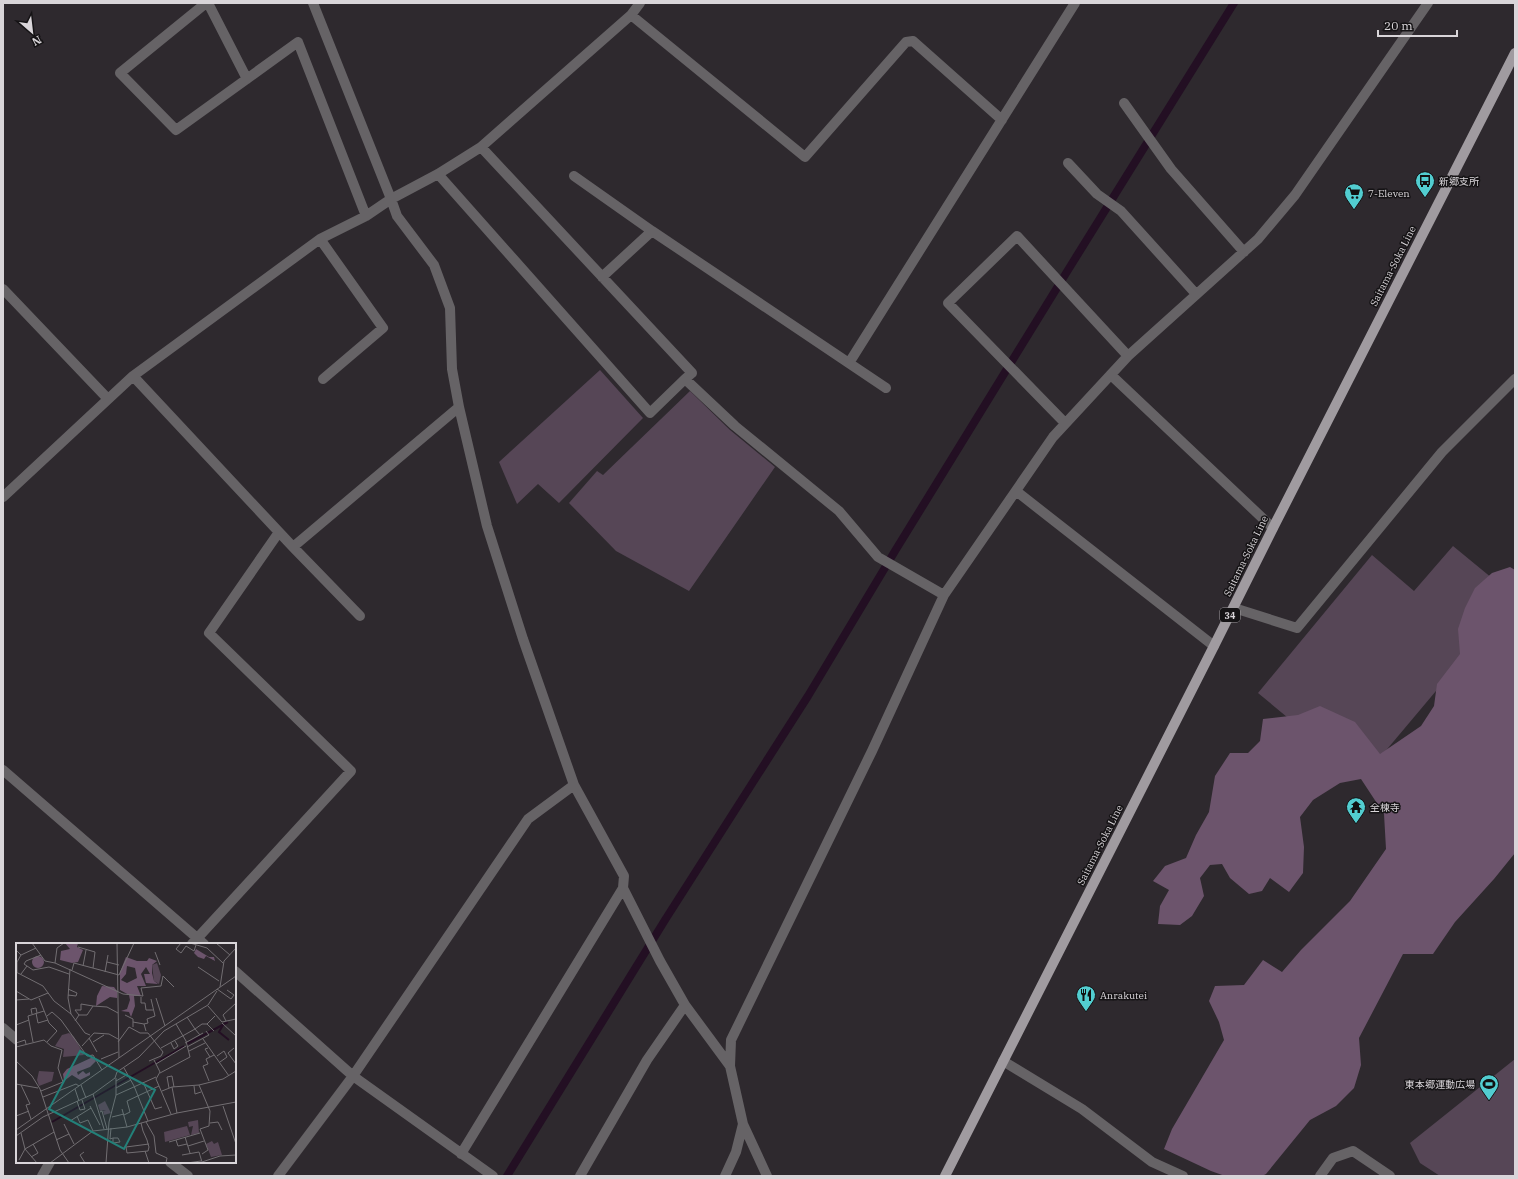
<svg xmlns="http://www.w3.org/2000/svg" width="1518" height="1179" font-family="'IBM Plex Serif','Noto Sans JP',serif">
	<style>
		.green { fill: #564656 }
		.forest { fill: #6c546c }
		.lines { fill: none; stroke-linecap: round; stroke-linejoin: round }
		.stream { stroke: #230f23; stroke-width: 8 }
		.minor { stroke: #666366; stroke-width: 10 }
		.major { stroke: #a09ba0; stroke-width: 10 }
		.labels { text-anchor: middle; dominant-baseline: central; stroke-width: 3; stroke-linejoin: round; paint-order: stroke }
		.shield { fill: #151315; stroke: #9e9b9e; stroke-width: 1 }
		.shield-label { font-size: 9px; font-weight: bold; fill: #d9d5d9 }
		.poi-label { font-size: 10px; fill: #d9d5d9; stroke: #151315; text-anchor: start }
		.street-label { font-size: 10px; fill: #d9d5d9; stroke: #151315 }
		.inset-river { fill: none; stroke: #230f23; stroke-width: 2 }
		.inset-road { fill: none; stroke: #726e72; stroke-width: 1 }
		.view { fill: #238079; fill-opacity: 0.15; stroke: #238079; stroke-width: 2 }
		.inset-edge { fill: none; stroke: #d9d5d9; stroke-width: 2 }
	</style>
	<rect width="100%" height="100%" fill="#2e292e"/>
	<path class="green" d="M600,370L643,418L559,503L538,484L517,504L499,462Z
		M690,391L730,430L775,467L689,591L616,551L569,503L597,471L603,475Z
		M1453,546L1515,597L1362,779L1258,693L1372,555L1414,591Z
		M1515,1059V1176H1440L1420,1163L1410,1143Z"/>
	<path class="forest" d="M1510,567L1515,570V853L1494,879L1455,922L1433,954H1403L1359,1038L1361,1065L1354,1088L1336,1106L1310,1120L1266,1174L1262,1176H1225L1211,1171L1164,1149L1172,1129L1224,1040L1219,1022L1209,1001L1215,986L1244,985L1263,960L1282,972L1301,950L1350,901L1386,849L1384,814L1361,779L1340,783L1313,800L1300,817L1304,847L1303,873L1289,892L1270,878L1262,891L1249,894L1230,878L1222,864L1210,865L1200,878L1204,896L1192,916L1180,925L1158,924L1160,906L1169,890L1153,881L1165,866L1186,858L1196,835L1209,812L1215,776L1230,753H1248L1260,741L1263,719L1298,715L1320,706L1355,722L1380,754L1421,726L1434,706L1437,684L1460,654L1458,629L1465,608L1475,588L1492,573Z"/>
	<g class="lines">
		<path class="stream" d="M507,1176L665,920L808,696L895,551L1068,270L1234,3"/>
		<path class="minor" d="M206,3L120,73L176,130L298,42L366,216
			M208,3L247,79
			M313,3L391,199L397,216L434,265L450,308L452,369L459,407L487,526L523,639L574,785L624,876L623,888L660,961L685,1005L730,1066
			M631,15L805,157L906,42L913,41L1002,120
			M1124,103L1171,169L1244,252
			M481,147L692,373L685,379L735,426L839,511L878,557L944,595
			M1068,163L1097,194L1121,211L1196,294
			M438,174L650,413L685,379
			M574,176L652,231L886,388
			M320,239L383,328L323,379
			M602,277L652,231
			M3,289L108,399
			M849,363L1075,3
			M1111,375L1273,528
			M133,376L293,547L360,616
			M1065,423L948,303L1017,236L1128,356
			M1016,491L1214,646
			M3,497L133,376L320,239L366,216L391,199L438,174L481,147L631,15L640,3
			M293,547L459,407
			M1234,608L1297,628L1442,452L1515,379
			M3,770L204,944
			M192,944L351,771L209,633L279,532
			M235,971L353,1076L493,1176
			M3,1028L17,1040
			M1003,1061L1082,1109L1152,1162L1183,1176
			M743,1124L767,1176
			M461,1154L623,888
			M170,1162L188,1176
			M42,1176L50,1162
			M278,1176L353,1076L528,819L574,785
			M580,1176L647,1060L685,1005
			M725,1176L736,1152L743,1124L730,1066L731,1040L872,751L944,595L1053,437L1128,356L1258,239L1295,195L1428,3
			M1320,1176L1333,1158L1353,1151L1390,1176"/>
		<path class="major" d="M945,1176L1214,646L1273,528L1515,53"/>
	</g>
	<defs>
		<g id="bus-pin" transform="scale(1)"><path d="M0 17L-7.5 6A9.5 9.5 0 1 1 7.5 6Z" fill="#52cdd0" stroke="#151315"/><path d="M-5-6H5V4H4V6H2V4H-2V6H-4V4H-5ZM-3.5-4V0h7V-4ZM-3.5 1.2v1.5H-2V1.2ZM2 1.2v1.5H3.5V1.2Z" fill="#111"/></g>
		<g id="supermarket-pin" transform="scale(1)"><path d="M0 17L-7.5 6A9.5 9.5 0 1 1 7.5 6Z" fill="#52cdd0" stroke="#151315"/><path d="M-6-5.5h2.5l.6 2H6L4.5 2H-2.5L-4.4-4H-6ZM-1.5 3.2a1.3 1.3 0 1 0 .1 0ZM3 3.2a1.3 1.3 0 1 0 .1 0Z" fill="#111"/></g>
		<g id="temple-pin" transform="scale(1)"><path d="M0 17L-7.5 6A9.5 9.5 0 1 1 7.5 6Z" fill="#52cdd0" stroke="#151315"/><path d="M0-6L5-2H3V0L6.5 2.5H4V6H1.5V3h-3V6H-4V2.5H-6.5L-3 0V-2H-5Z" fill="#111"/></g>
		<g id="restaurant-pin" transform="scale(1)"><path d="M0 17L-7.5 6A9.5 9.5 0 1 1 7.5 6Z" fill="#52cdd0" stroke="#151315"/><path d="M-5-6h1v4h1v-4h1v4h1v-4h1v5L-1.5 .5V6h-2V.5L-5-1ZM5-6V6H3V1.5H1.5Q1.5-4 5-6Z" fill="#111"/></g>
		<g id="stadium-pin" transform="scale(1)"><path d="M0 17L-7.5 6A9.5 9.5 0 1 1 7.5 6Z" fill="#52cdd0" stroke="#151315"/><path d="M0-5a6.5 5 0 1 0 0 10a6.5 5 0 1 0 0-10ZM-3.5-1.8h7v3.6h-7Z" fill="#111"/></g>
	</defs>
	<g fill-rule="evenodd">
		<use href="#bus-pin" x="1425" y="181"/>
		<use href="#supermarket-pin" x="1354" y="193"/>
		<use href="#temple-pin" x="1356" y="807"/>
		<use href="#restaurant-pin" x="1086" y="995"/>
		<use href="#stadium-pin" x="1489" y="1084"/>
	</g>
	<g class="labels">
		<rect class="shield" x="1220" y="608" width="20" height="14" rx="3"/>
		<g class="shield-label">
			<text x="1230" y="615">34</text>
		</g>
		<g class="poi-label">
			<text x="1439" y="181">新郷支所</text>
			<text x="1368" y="193">7-Eleven</text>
			<text x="1370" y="807">全棟寺</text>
			<text x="1100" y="995">Anrakutei</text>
			<text x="1475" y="1084" text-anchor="end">東本郷運動広場</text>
		</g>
		<g class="street-label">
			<text transform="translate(1393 266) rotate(-63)">Saitama-Soka Line</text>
			<text transform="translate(1246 556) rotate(-64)">Saitama-Soka Line</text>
			<text transform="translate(1100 845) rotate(-63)">Saitama-Soka Line</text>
		</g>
	</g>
	<g transform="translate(16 943)">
		<rect width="220" height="220" fill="#2e292e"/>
		<path d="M141,20L145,32L143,41L138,38L136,22ZM53,90L58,94L68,112L47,114L48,106L39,103L46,92ZM23,128L38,129L36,138L23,143L21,137ZM89,158L95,170L88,172L87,168L90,167L84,168L82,162ZM182,177L183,190L175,192L177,183L173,184L172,179ZM171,183L174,192L149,199L148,189ZM196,198L198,201L202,199L206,212L195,214L190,201Z" fill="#564656"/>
		<path d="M49,0H62L61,4L67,7L62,19L56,20L44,17L45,8L54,6ZM180,6L193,14H198L199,18L190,13L188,16L182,14L178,10ZM16 19a6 6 0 1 1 12 0a6 6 0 1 1-12 0ZM110,14L121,18H131L133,15L141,18L136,22V30L138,38L142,41L130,40L128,31H134L130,24L125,31L130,43H121L125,53H118L119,63L115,74L113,69L105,68L111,66L114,57L113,52L104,47V29ZM111,23L119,25L121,35L111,40L105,37L110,31ZM86,43L98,44L101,48V55L94,54L80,63L81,53ZM77,114L80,118L74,124L61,129L62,132L67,128L70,131L74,129V132L64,137L56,132L48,138L47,131L51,126Z" fill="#6c546c" fill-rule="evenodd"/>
		<path class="inset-river" d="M207,82L203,89L213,97M171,101L212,79M36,179L168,103"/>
		<path class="inset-road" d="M16,0L29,18L39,20L107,51L127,53L125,45L145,43L147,33L158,44M101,0L103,115M165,0L160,6L165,10L170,3L178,8L180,2M174,0L191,5L207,20M200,0L214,12M62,4L79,9L77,25M0,7L5,12L1,19V29M139,9L144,22M5,12L20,5M91,19L103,22M39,20L41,5L48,0M11,23L8,21L10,18L25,12M67,23L70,7M182,24L203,38M54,26L52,55L55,71M56,27L58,20L103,32L118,0M0,29L27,43L38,58L55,71L69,90L74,92M89,29L92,12M5,31L11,23L17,27L33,24L53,31M204,44L208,18L220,5M201,46L215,56L218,52L211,47M0,48L15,57L32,50M52,52L60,53L61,50L52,46M125,54V60H129L130,67H137M23,55L33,80L41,88L31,99M140,55L149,83M0,57L13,56M192,63L206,79L220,76M20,70L22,80L32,77M16,71L15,66L20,65L21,70M63,72L59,67H65V61L77,63M109,72L117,76V84M31,73L36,69L45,77L71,113L77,112L86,127M171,74L179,86L186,81H191M59,78L63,72H71L77,63L91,64L102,70M210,78L207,72L220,60M117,79L128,81L130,88M206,80L220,93M128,81L132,80L131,76L139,73L135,56M0,82L13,77M198,88L191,81L199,73M73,95L81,109M187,96L213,133M17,99L12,73L28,68M77,99L88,92M102,99L113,84L124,90H132L147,109L145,113L133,118M0,100L9,97L10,101M155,100L158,106L162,103L159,98M169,100L187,90M66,103L78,90L93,91L102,96M0,104L28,97L35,103L46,107L42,125L47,139L25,148M171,104L193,92L190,88M145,105L179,86L184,92M192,105L189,106L194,114M218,105L212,110L220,121M173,108L189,100M201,113L208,108L211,114L204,119M85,116L102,109M138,117L144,129L140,136L155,171M0,118L16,133L24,146L44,207L53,220M140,121L170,103M108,125L118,143L132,178M144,130L174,114L170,98L160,81M100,138L112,131M193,138L187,123L192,121L190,116L198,112M127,139L139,166L146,164M0,141L22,145M5,142L14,161L10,162L15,176M65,142L70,155M183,142L194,168L193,183L184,186L192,207L186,211M178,143L179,151L185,149M156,144L161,170M100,145L115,137M153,145L151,134L156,133L158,144M59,146L63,158M146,148L156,144L183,142L207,136L220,128M77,151L88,186M100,152L140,134M27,154L60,141L63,143M61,158L64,167L69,166L66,157M74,163L84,182M207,163L220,201M106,166L111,184M84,169L86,168L91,186M108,172L114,169L111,158L143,143M0,173L13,168M61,173L64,180L72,177L77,188M96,174L108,171M54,178L75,165M130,179L138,193L140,210L151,215L150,220M125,180L127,188L131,197L132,201L133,204L132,208L111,210L110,204L133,201M194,180L202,179L206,187M48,181L58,201M95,185L94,196L97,195H102L104,199L97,200V195M0,187L220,33M5,190L9,206L21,220M0,193L27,174L77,151L99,135L101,129L123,114L148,88L192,62L201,48M169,194L174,210M40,197L53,191M160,197L162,203L171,201M153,199L184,190M172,203L188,198M129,208L133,220M68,209L64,212L69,220M166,212L183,209L186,219M15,214L22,210L17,201M3,217L9,206L38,189M186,219L204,213L220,212M34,220L77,188L111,184L161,170L220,159M90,220L93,179L100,152V135M171,220L185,218"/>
		<path class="view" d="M64,108L139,147L108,206L33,166Z"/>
		<rect width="220" height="220" class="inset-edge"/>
	</g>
	<rect width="1518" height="1179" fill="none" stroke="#d9d5d9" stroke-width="8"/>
	<g transform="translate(32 32) rotate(152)" stroke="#151315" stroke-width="3" paint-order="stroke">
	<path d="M0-3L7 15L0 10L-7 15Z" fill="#d9d5d9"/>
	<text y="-6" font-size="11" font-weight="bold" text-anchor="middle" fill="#d9d5d9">N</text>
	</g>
	<path d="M1378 30v6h79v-6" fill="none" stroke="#d9d5d9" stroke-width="2"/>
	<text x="1384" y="30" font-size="12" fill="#d9d5d9" stroke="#151315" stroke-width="3" paint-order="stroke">20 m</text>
</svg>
